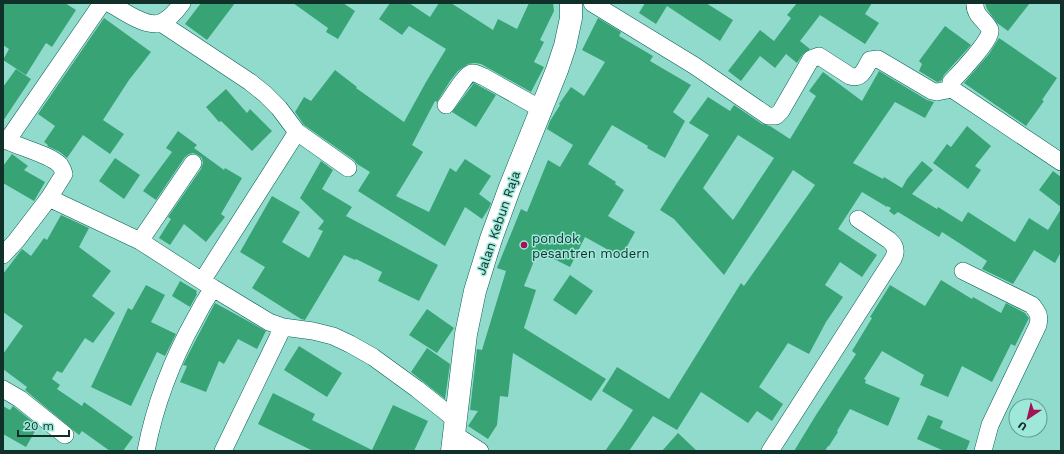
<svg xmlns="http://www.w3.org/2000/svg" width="1064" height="454" font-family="'Work Sans',sans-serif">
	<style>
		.building { fill: #38a475; fill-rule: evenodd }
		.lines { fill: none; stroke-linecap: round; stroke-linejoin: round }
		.street-casing { stroke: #055e52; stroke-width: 18 }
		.secondary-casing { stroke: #055e52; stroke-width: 23 }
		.street { stroke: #fff; stroke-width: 17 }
		.secondary { stroke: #fff; stroke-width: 22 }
		.poi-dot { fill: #a31255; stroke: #9ee8da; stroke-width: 1.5 }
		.labels { text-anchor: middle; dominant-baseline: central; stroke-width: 3; stroke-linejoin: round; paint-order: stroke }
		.street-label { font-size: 13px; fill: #11302a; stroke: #9ee8da }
		.poi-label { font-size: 13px; fill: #11302a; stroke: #9ee8da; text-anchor: start }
	</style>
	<rect width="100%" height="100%" fill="#91dbcd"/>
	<path class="building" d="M3,3H65L76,10L52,47L46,43L26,75L3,60L9,49L3,45Z
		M201,3H235L207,40L185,24Z
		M293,3H343L355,11L338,39L326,32L328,28Z
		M390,3H409L430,17L439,3H451L493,30L498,19L517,29L529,3H553L554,11L540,40L544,42L534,62L544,67L531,92L481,64L475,63L468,64L458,71L450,81L437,102L435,101L412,145L423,152L396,196L429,212L450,168L456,172L465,159L491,176L479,194L491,203L489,208L482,219L465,207L445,246L358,191L370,172L357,164L354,160L304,125L295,112L304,97L311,101L335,70L357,87L356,88L404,122L426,82L446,49L409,26L402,35L379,19Z
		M645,3H706L733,20L720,41L667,6L656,24L639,13Z
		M797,3H872L865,14L879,23L865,44L820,15L800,41L810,49L803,54L797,63L786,54L775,68L760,56L741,81L728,71L760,30L774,41L791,18L787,15Z
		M985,3H1030L1008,31L997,23L987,9Z
		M104,18L151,52L129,80L103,120L124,134L110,154L83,135L67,158L60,152L47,146L48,145L44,142L55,126L38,114Z
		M598,18L621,32L619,36L653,56L650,61L691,85L673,112L685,121L665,158L647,148L648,146L612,125L588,164L616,182L615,184L624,190L608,216L635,232L621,257L585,237L570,267L538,251L524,286L536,290L524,328L606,379L591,401L513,353L508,397L500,396L497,425L488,439L468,426L478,411L470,410L477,349L482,350L506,271L497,268L521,209L527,212L548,160L560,167L573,145L547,129L550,121L560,105L559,104L571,87L584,96L605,62L582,50Z
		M945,26L971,45L944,75L941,81L937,82L919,71L922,64L919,61Z
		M999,38L1057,78L1042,100L1044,101L1026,126L964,83L989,54Z
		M16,69L31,79L3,121V87Z
		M879,71L927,100L934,102L925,118L895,102L853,163L883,179L884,177L902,188L907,179L922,161L933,170L912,194L937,209L938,207L962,222L968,212L1015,242L1029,218L1048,230L1061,209V252L1055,263L1034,250L1013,284L982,269L987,261L942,232L939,237L898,212L894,215L889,211L891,208L887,206V207L862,192L838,229L877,255L862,277L840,262L825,285L843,297L826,322L809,354L788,343L759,387L783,404L772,421L757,411L748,423L701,392L677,430L653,416L629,451H605L622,427L633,410L602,391L617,367L669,399L741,283L744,286L815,185L793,170L724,275L674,219L660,210L677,183L709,135L689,123L708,97L730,111L734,105L762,124L770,126L790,139L816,96L809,91L823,72L862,101ZM738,135L774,158L733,220L703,188Z
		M474,83L496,95L476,127L452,112Z
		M226,89L247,113L250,109L272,131L252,151L221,121L219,122L206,107Z
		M967,126L991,146L975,166L981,170L968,189L933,163L947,144L951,147Z
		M178,131L197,145L194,148L224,170L225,168L242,178L221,214L225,217L206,242L184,224L170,245L159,238L171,219L168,217L201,169L203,163L202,158L198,155L193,153L189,154L185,157L156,200L143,191L172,152L166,148Z
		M12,154L28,166L24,170L45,182L34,201L3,183V166Z
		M115,158L140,175L124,199L99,181Z
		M321,161L333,170L322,189L352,207L346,216L438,265L419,301L378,281L382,272L356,259L355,260L344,255L305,320L301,319L252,288L265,267L240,252L272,196L300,212L282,242L309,258L323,231L318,229L324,221L300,198Z
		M1053,171L1061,177V207L1039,190Z
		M61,215L89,228L79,247L111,271L92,296L115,313L93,343L85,338L62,373L57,371L52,379L60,385L57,389L82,406L84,402L133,437L123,451H110L82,431L79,435L25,390L27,387L3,369V354L23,326L3,312V274L22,249L31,256L44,238L47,240Z
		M570,275L593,291L576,315L553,300Z
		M941,280L972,299L973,297L1001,313L1006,303L1025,313L1028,317L1029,318L1015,346L1011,344L992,382L962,366L948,397L920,385L924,375L882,351L864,379L866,380L865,383L900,398L888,426L850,409L837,431L838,432L829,446H828L825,451H794L816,415L856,354L852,351L872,318L870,317L890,285L925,306Z
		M180,281L197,291L196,293L197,294L190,307L172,296Z
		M146,285L165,295L151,322L176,334L165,356L157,352L131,406L91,387L128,308L132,310Z
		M215,303L266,331L257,349L238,339L224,364L219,361L206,392L180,382L187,366L183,365L189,353Z
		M427,309L454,328L437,353L409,335Z
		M299,346L342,373L327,397L284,370Z
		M427,348L450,364L445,399L411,372Z
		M273,393L315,414L312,420L372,450L393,405L428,421L414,451H313L258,424Z
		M3,406L10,410L13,406L38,426L26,447L3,434Z
		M928,415L943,421L940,428L970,441L966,451H944L917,439Z
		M678,433L697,451H662Z"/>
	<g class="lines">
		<g class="street-casing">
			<path id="street" d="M109,3C122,10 148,30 162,22C171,18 177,10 182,3
				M592,3L695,66L768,116H776L781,111L811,59L819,56L850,76C862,80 865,68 870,60L878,59L932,91L937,92L952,89
				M975,3C974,16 986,20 990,30C993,38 958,75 951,82V85L952,89L1061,162
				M161,23L250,82L265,94L279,108L297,132L348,168
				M446,105C451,99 465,74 472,73C476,72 480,76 484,77L541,109
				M3,139C18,147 49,154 60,165C62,168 63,170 64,174L49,198L16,241L3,255
				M7,141L102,3
				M49,198L140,241L213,288L269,322L283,327L313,331L333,336L350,344L373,357L417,389L456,420
				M140,241L193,163
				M963,271L1032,305C1038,313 1040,315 1038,325L990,425L983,451
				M202,281L297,132
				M3,389L20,399L65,435
				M454,434L480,451
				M146,451C155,404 173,358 196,317C201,307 207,297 213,288
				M223,451L283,327
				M770,451L893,259C897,251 896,246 889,240L858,219"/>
		</g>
		<g class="secondary-casing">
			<path id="secondary" d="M452,451L466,334L475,291L491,239L510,187L557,70L565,46L571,18V3"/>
		</g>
		<use href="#street" class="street"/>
		<use href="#secondary" class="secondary"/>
	</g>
	<circle class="poi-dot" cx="524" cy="245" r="4"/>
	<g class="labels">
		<g class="street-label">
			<text transform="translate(498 223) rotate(-71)">Jalan Kebun Raja</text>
		</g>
		<g class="poi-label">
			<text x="532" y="238">pondok<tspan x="532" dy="15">pesantren modern</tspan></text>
		</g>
	</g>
	<rect width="1064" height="454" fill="none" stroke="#11302a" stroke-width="8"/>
	<g transform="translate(1028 418) rotate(215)"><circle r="19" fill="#9ee8da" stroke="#669e94"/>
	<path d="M0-3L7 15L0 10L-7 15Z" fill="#a31255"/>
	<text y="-6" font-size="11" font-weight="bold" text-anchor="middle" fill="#11302a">U</text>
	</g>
	<path d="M18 430v6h51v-6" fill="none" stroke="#11302a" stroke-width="2"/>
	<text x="24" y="430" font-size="12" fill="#11302a" stroke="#9ee8da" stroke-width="3" paint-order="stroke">20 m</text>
</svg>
